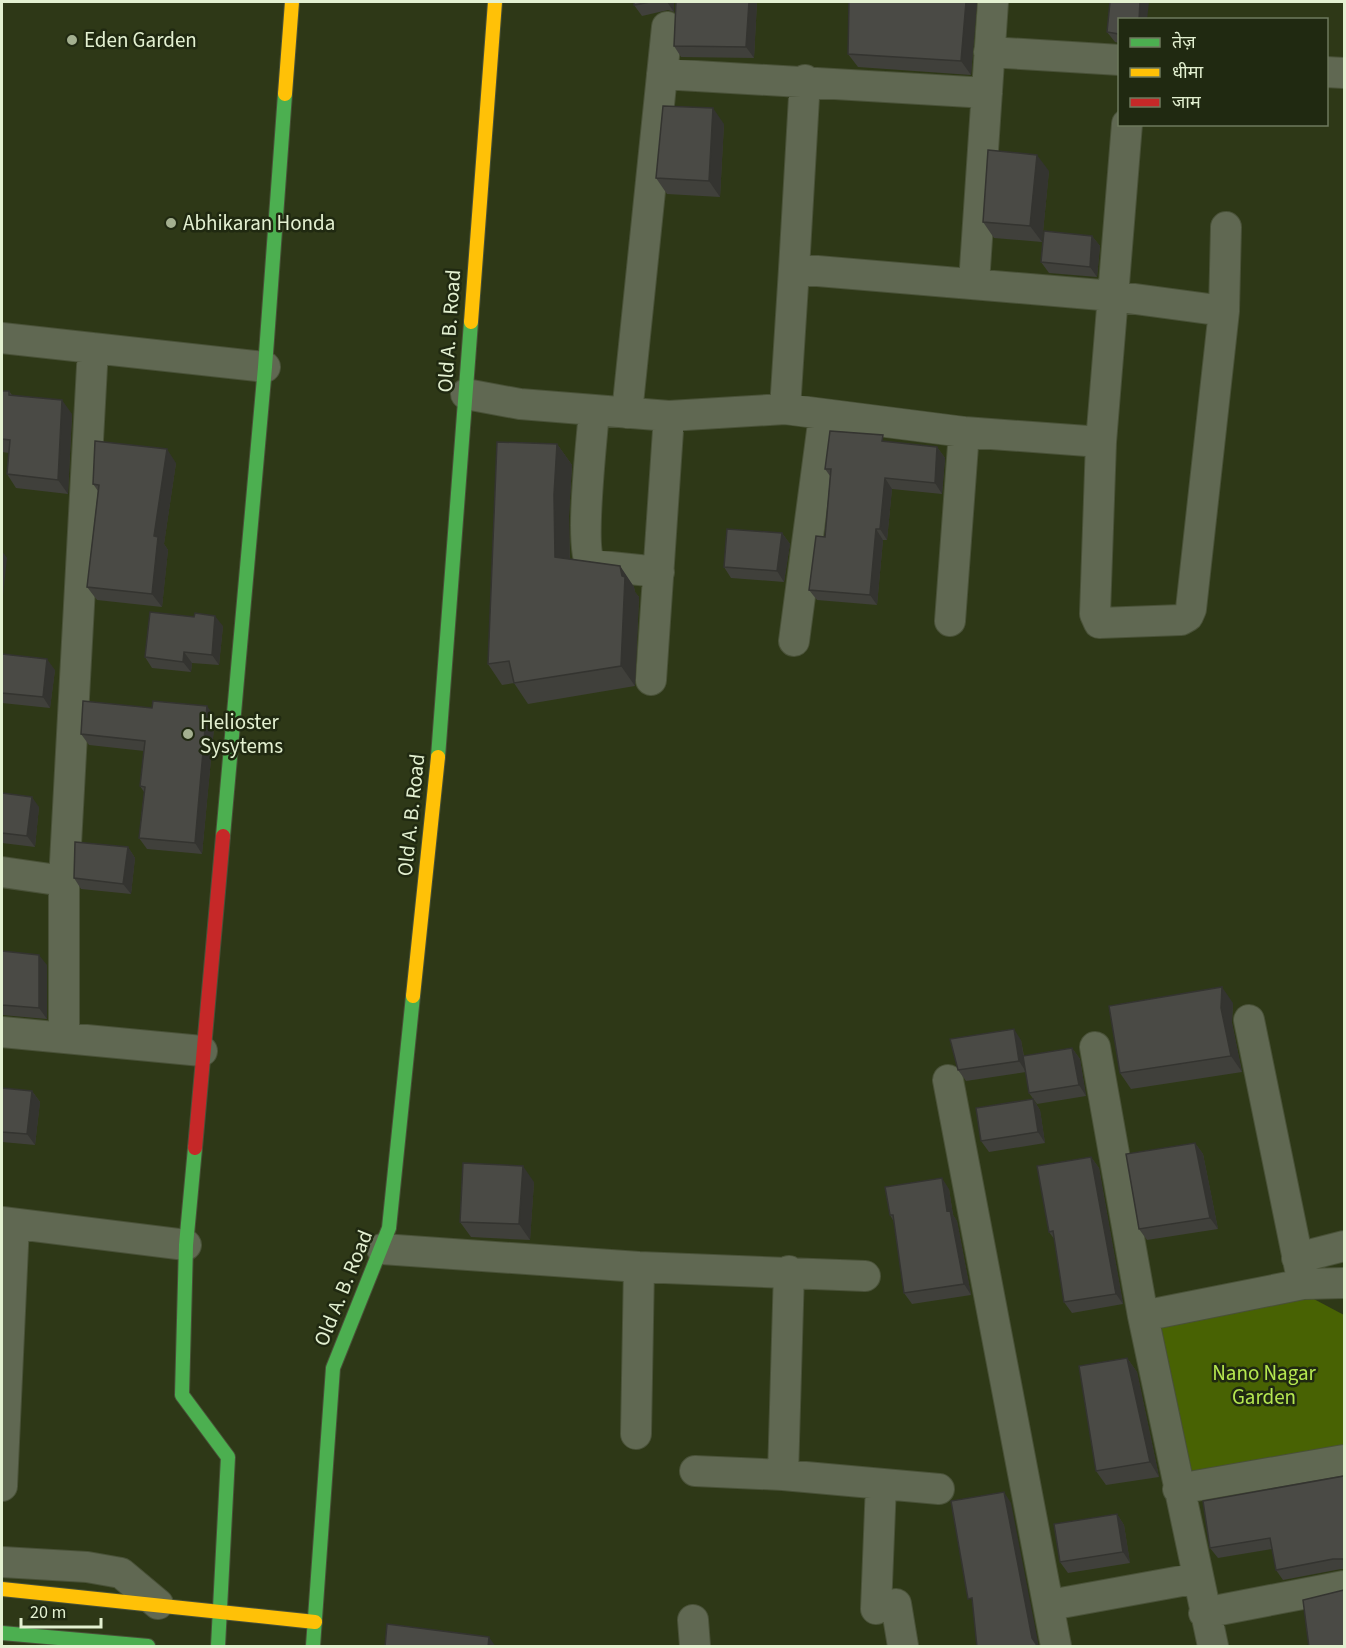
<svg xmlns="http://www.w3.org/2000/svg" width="1346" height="1648" font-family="'Source Sans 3','Noto Sans Devanagari',sans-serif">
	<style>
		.green { fill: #486203 }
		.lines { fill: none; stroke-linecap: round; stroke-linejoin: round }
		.street-casing { stroke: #495138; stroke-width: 32 }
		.fast-casing { stroke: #495138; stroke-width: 16 }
		.slow-casing { stroke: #495138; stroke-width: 16 }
		.jam-casing { stroke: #495138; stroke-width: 16 }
		.street { stroke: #606852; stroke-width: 30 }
		.fast { stroke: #4caf50; stroke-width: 14 }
		.slow { stroke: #ffc107; stroke-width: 14 }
		.jam { stroke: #c62828; stroke-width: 14 }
		.wall { fill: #40403b }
		.shaded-wall { fill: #343430 }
		.building { fill: #4a4a45; stroke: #343430; stroke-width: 1.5 }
		.poi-dot { fill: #a4b090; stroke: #202911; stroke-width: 2 }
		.labels { text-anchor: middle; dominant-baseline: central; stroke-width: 5; stroke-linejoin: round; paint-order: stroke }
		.poi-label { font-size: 21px; fill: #e3f0d1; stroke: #202911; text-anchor: start }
		.street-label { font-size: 21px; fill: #e3f0d1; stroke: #202911 }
		.park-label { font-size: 21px; fill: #b5e750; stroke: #202911 }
	</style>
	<rect width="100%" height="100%" fill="#2e3817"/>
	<path class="green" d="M1310,1297L1344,1315V1452L1184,1480L1153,1328Z"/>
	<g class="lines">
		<g class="street-casing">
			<path id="street" d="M989,52L1120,60
				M1326,72L1344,73
				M662,74L987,93
				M794,269L805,80
				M974,283L993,2
				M1224,311L1113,296L1101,442L1095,614L1099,623L1181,620L1188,616L1191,609L1224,311L1226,227
				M2,338L265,367
				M466,394L520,404L669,416L785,409L964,432L1101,442
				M785,409L794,269L1113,296L1127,124
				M594,411C592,439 579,547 591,565L659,572
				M627,413L667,27
				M950,621L964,432
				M794,641L824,416
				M651,680L669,416
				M2,872L64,881
				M2,1032L202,1051
				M64,1038V881L93,348
				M1095,1047L1143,1316L1213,1646
				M948,1080L1056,1646
				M2,1222L186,1245
				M382,1249L639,1267L865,1276
				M1297,1258L1344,1246
				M1303,1284L1344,1283
				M1143,1316L1303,1284L1249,1020
				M636,1434L639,1267
				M695,1471L783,1475L789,1271
				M783,1475L939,1489
				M2,1486L14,1224
				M1178,1489L1344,1460
				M2,1562L87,1567L121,1573L158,1604
				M896,1604L903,1646
				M1050,1605L1198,1578
				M876,1609L881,1484
				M1204,1613L1344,1586
				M693,1620L695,1646"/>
		</g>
		<g class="fast-casing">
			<path id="fast" d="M438,757L471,322
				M223,836L265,367L285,94
				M195,1148L186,1245L182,1395L228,1457L218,1646
				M2,1633L148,1646
				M313,1646L333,1368L389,1228L413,996"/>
		</g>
		<g class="slow-casing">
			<path id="slow" d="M285,94L292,2
				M471,322L495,2
				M413,996L438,757
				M2,1589L315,1622"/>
		</g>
		<g class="jam-casing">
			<path id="jam" d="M195,1148L223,836"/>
		</g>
		<use href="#street" class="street"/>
		<use href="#fast" class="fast"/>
		<use href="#slow" class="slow"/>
		<use href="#jam" class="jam"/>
	</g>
	<path class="wall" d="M634,2H674V12L668,10L642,16L634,5Z
		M676,2H757L754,58L681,57L674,46Z
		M849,2H977L971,75L858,67L848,54Z
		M1119,20V43L1115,42L1107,32Z
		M724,124L720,197L667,194L656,178Z
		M1049,171L1042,242L994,238L983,222Z
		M1092,236L1100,246L1097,277L1049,273L1041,262Z
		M2,391H9L12,395L72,414L68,494L16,488L7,474L9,453L2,452Z
		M887,442L937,447L945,458L942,494L892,489L887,540H883L877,605L817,600L809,590L825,537L830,476L825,469Z
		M557,444L572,465L569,516L570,559L620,566L634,587L635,592L639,597L635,686L528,704L514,683L502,685L488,664Z
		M176,463L164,544L168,550L162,607L97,600L87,587L98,491L93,484Z
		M782,533L790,544L784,582L731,578L724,567Z
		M223,626L219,665L192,663L191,672L152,668L145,657Z
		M2,654L55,670L50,708L2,703Z
		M215,717L202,854L147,849L139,838L144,792L140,786L144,751L89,745L81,734Z
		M2,793L39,807L35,847L2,843Z
		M128,847L135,858L131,894L81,889L74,878Z
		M2,951L47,965V1019L2,1015Z
		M1233,1003L1232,1023L1242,1072L1131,1089L1120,1073Z
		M1021,1040L1024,1056L1072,1048L1080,1059L1086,1096L1037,1104L1029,1093L1026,1072L966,1081L958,1070Z
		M2,1088L32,1091L40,1102L35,1145L2,1142Z
		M1033,1099L1040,1110L1045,1143L989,1152L981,1141Z
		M1195,1143L1203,1154L1218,1229L1147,1240L1139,1229Z
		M1091,1157L1099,1168L1123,1304L1072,1313L1064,1302L1055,1240L1049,1232Z
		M534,1182L530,1240L471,1237L460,1222Z
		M949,1189L953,1215L957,1221L971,1295L912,1304L904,1293L894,1222L890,1215Z
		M1127,1358L1137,1372L1159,1477L1106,1485L1096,1471Z
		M1344,1476V1569H1341L1283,1580L1276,1570L1272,1549L1218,1558L1210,1548Z
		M1117,1514L1124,1525L1130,1563L1068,1573L1060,1562Z"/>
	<path class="shaded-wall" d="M667,2H674V12Z
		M749,2H757L754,58L746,47Z
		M966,2H977L971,75L961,61Z
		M1140,2H1149L1147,20H1139Z
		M713,108L724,124L720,197L709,181Z
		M1037,155L1049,171L1042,242L1030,226Z
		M1092,236L1100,246L1097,277L1090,267Z
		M62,400L72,414L68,494L58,480Z
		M557,444L572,465L569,516L570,578L555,557L554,495Z
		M937,447L945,458L942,494L935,483Z
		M167,449L176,463L164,544L168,550L162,607L152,594L154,536Z
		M885,478L892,489L887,540L880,529Z
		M876,529L883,540L877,605L870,595Z
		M782,533L790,544L784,582L777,571Z
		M2,551L7,558L3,596L2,594Z
		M620,566L634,587L635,592L639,597L635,686L621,666L622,576Z
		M215,616L223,626L219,665L212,655Z
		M184,652L192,663L191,672L183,662Z
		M47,659L55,670L50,708L43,697Z
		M207,706L215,717L202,854L195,843Z
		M32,797L39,807L35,847L27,836Z
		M128,847L135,858L131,894L123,884Z
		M39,955L47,965V1019L39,1008Z
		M1222,987L1233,1003L1232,1023L1242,1072L1231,1056L1221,1008Z
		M1014,1029L1021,1040L1026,1072L1019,1061Z
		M1072,1048L1080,1059L1086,1096L1079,1085Z
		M32,1091L40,1102L35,1145L27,1134Z
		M1033,1099L1040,1110L1045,1143L1038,1132Z
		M1195,1143L1203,1154L1218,1229L1210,1218Z
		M1091,1157L1099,1168L1123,1304L1116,1294Z
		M523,1166L534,1182L530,1240L519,1224Z
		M942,1178L949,1189L953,1215L957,1221L971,1295L964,1284L947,1211Z
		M1127,1358L1137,1372L1159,1477L1150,1462Z
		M1004,1492L1011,1503L1039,1647H1037L1032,1638Z
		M1117,1514L1124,1525L1130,1563L1123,1552Z
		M489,1637L496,1647H488Z"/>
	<path class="building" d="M634,2H650L634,5Z
		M676,2H749L746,47L674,46Z
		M849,2H966L961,61L848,54Z
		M1110,2H1140L1139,20H1119V34L1107,32Z
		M663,106L713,108L709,181L656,178Z
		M988,150L1037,155L1030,226L983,222Z
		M1044,231L1092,236L1090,267L1041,262Z
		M2,391H9V395L62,400L58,480L7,474L10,440L2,439Z
		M830,431L883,435L882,441L937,447L935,483L885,478L880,529H876L870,595L809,590L816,536L825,537L831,469H825Z
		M95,441L167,449L154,536L158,537L152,594L87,587L99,485L93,484Z
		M497,442L557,444L554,495L555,557L620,566L622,576L625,577L621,666L514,683L509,661L488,664Z
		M727,529L782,533L777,571L724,567Z
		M150,612L194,617L195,613L215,616L212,655L184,652L183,662L145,657Z
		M2,654L47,659L43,697L2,693Z
		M83,701L152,708L153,701L207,706L195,843L139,838L145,787L140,786L145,741L81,734Z
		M2,793L32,797L27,836L2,833Z
		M75,842L128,847L123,884L74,878Z
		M2,951L39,955V1008L2,1005Z
		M1222,987L1221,1008L1231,1056L1120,1073L1109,1006Z
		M1014,1029L1019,1061L958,1070L950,1039Z
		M1072,1048L1079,1085L1029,1093L1023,1056Z
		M2,1088L32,1091L27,1134L2,1132Z
		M1033,1099L1038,1132L981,1141L976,1108Z
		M1195,1143L1210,1218L1139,1229L1126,1154Z
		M1091,1157L1116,1294L1064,1302L1053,1231L1049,1232L1037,1166Z
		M463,1163L523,1166L519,1224L460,1222Z
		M942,1178L947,1211L950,1210L964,1284L904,1293L893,1215H890L885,1187Z
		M1127,1358L1150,1462L1096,1471L1079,1366Z
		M1344,1476V1561L1343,1559H1333L1276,1570L1270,1538L1210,1548L1203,1501Z
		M1004,1492L1032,1638L1038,1647H977L972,1598L968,1599L951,1501Z
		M1117,1514L1123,1552L1060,1562L1054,1524Z
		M1344,1590V1647H1309L1303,1600Z
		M387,1624L489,1637L488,1647H385Z"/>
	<g class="poi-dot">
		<circle cx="72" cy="40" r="6"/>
		<circle cx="171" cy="223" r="6"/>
		<circle cx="188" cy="734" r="6"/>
	</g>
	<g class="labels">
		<g class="poi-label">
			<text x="84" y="40">Eden Garden</text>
			<text x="183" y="223">Abhikaran Honda</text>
			<text x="200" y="722">Helioster<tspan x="200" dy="24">Sysytems</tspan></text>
		</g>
		<g class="street-label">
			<text transform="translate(449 331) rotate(-86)">Old A. B. Road</text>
			<text transform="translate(411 815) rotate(-84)">Old A. B. Road</text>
			<text transform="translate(343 1288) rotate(-68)">Old A. B. Road</text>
		</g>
		<g class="park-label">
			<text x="1264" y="1373">Nano Nagar<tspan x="1264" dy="24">Garden</tspan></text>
		</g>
	</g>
	<rect width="1346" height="1648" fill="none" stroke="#e3f0d1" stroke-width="6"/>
	<rect x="1118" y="18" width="210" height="108" fill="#202911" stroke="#6e795e" stroke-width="1.5"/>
	<rect x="1130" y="38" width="30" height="9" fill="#4caf50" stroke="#6e795e" stroke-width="1.5"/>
	<text x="1172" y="48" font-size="18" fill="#e3f0d1">तेज़</text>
	<rect x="1130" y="68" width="30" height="9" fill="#ffc107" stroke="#6e795e" stroke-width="1.5"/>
	<text x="1172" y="78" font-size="18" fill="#e3f0d1">धीमा</text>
	<rect x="1130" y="98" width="30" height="9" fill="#c62828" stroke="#6e795e" stroke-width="1.5"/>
	<text x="1172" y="108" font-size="18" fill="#e3f0d1">जाम</text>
	<path d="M21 1618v9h80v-9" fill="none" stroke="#e3f0d1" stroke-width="3"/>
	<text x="30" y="1618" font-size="18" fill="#e3f0d1" stroke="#202911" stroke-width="4.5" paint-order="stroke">20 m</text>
</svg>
